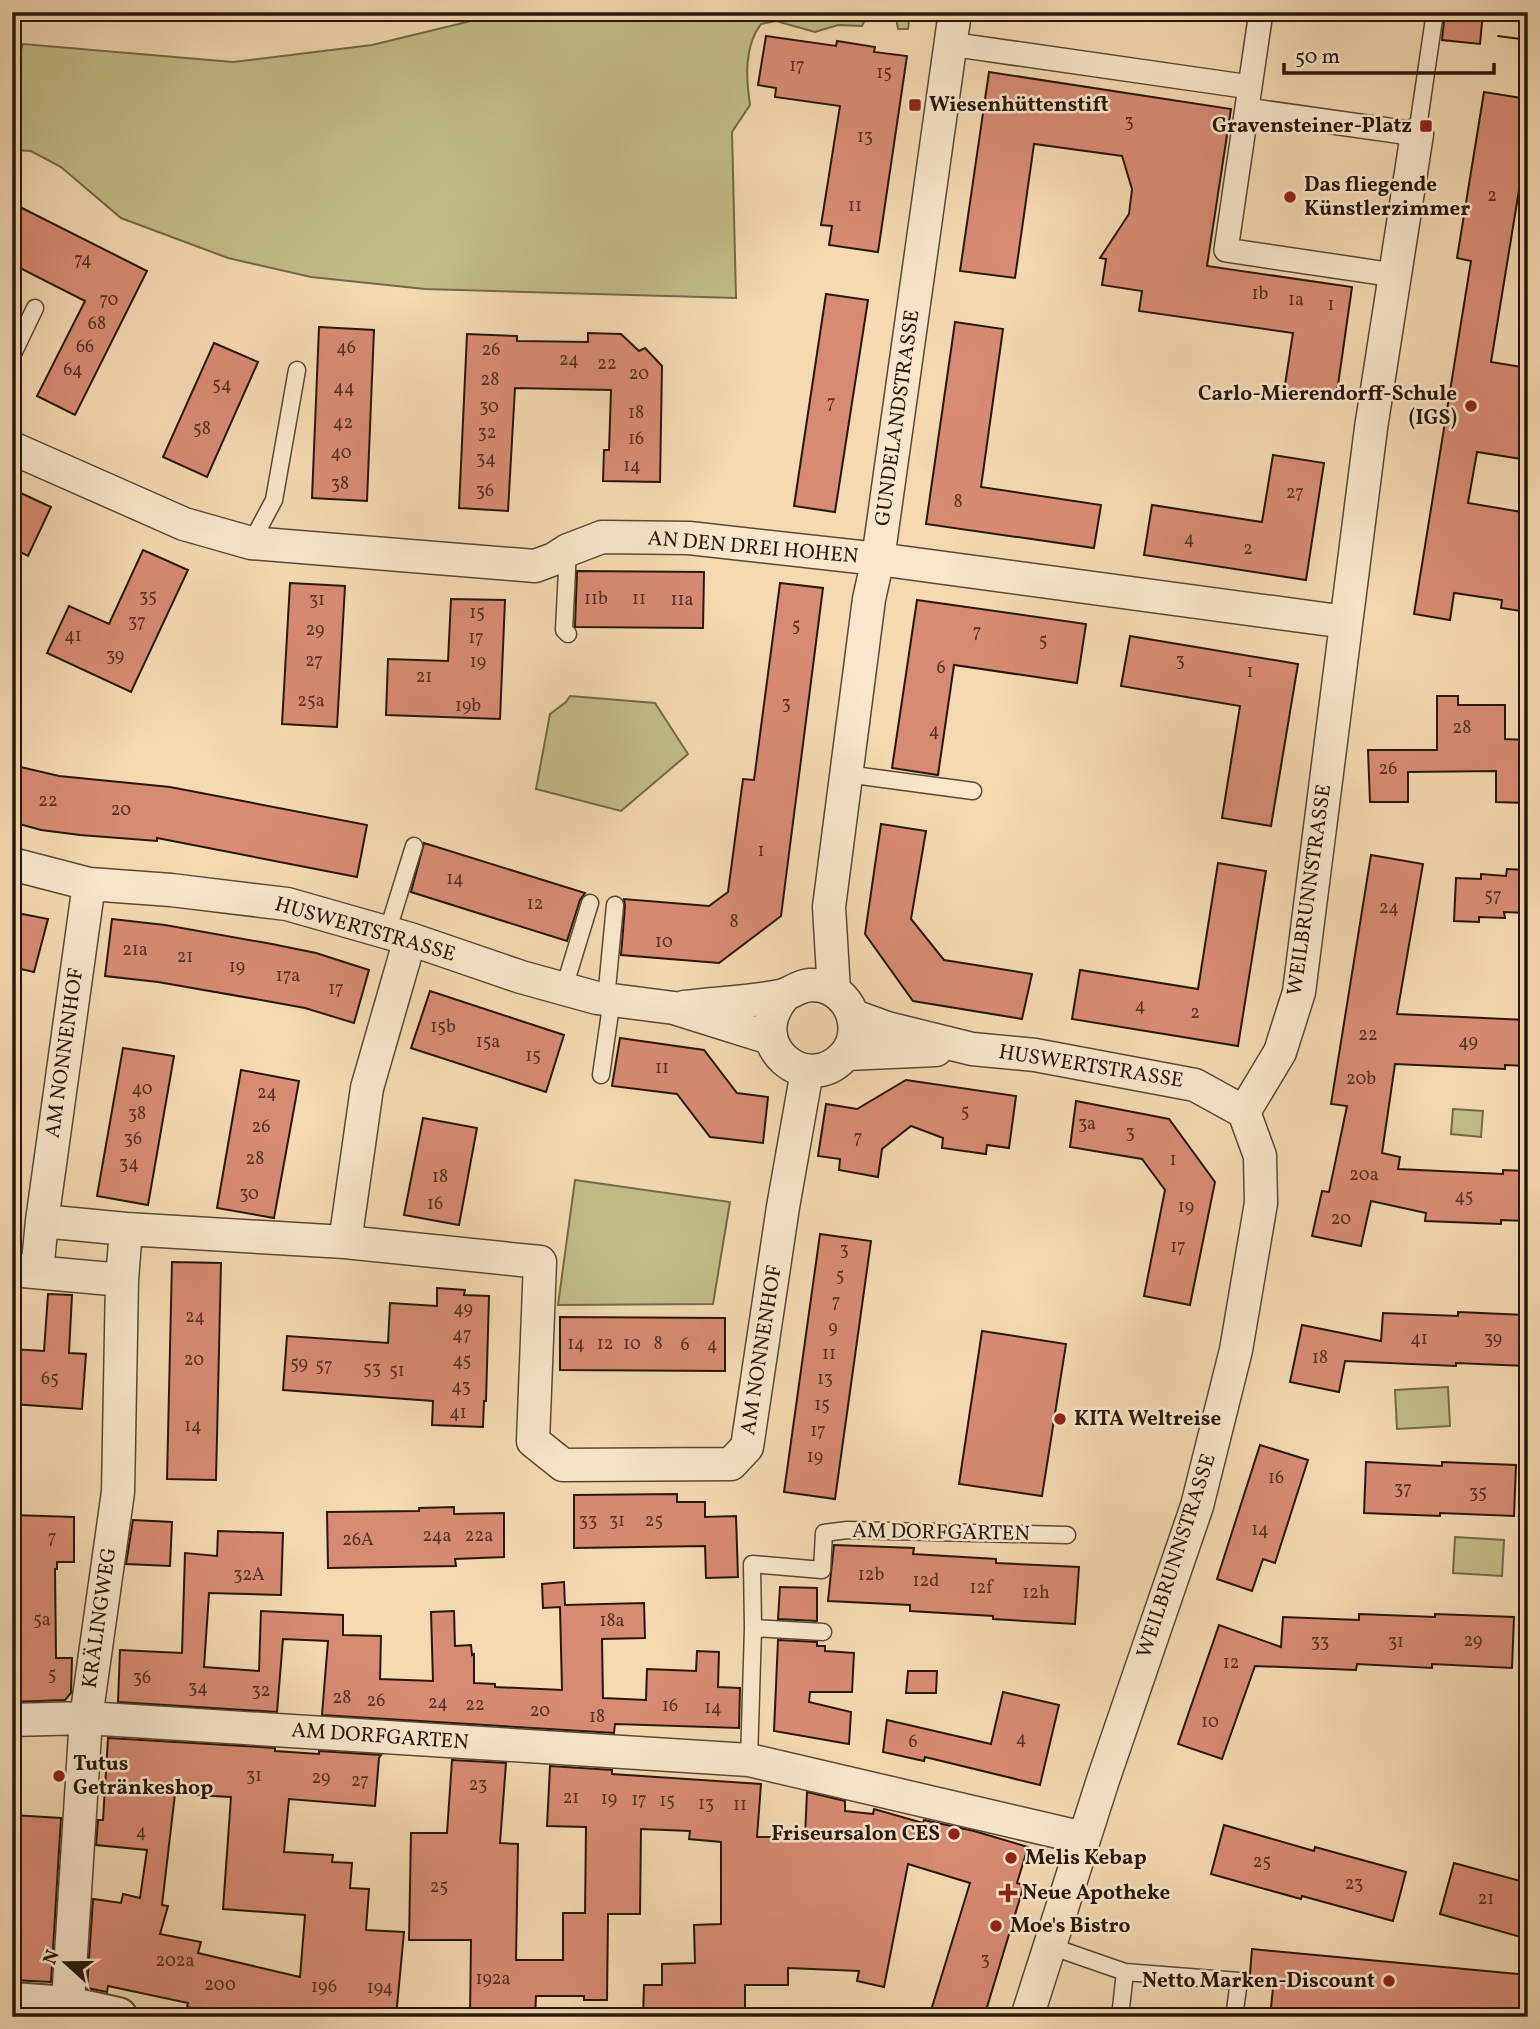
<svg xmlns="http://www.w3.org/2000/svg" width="1540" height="2029" font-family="Vollkorn,serif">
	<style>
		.park { fill: #c2bd87; stroke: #756a48; stroke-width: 2 }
		.building { fill: #d88b73; stroke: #28170a; stroke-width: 2; fill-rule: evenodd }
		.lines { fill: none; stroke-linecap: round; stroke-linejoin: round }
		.service-casing { stroke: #5b4834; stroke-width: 19 }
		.pedestrian-casing { stroke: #5b4834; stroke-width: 26 }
		.minor-casing { stroke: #5b4834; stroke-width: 35 }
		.tertiary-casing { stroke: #5b4834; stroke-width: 42 }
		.service { stroke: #f8e6cc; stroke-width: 16 }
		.pedestrian { stroke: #f8e6cc; stroke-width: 23 }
		.minor { stroke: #f8e6cc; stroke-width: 32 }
		.tertiary { stroke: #f8e6cc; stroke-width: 38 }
		.tram { stroke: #28170a; stroke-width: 2 }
		.poi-dot { fill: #8f2418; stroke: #f8e6cc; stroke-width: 2.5 }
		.labels { text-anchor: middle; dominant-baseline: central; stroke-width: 5; stroke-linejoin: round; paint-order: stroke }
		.number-label { font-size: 18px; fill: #543424 }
		.poi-label { font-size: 21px; font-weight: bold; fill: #28170a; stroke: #f8e6cc; text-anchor: start }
		.street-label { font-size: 21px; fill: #28170a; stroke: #f8e6cc }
	</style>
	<rect width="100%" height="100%" fill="#f4d9b1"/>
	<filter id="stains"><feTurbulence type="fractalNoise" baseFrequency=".00286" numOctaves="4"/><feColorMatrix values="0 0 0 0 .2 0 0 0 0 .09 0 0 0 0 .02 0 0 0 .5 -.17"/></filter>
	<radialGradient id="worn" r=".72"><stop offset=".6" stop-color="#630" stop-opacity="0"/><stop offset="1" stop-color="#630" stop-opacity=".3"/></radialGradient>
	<path class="park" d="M508,12H866L865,20L862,26L838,25L815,32L776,21L761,24C744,46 746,78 750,105L732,132L736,298L425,289L311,277L228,258L121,218L61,167L31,151L12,150V74L23,44L233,62L372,45Z
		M895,12H910L908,29H898Z
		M570,696L655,703L688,754L621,811L536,789L550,714L566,702Z
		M1453,1109L1483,1111L1481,1137L1451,1134Z
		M575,1180L730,1202L713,1304L558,1305Z
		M1448,1387L1450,1426L1397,1429L1395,1390Z
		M1455,1537L1504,1540L1502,1576L1453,1573Z"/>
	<path class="building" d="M1445,12H1483L1480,44L1442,40Z
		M766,36L836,46L837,41L875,47L874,52L907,56L878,252L829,245L832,226L821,225L840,106L775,97L776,88L758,85Z
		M989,72L1231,109L1207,266L1352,287L1336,399L1284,391L1293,333L1139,311L1142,291L1102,285L1106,259L1100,258L1129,214L1132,189L1122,156L1034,144L1015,278L960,271Z
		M1484,92L1528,99V135L1491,362L1528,368V460L1477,452L1468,503L1528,513V612L1501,608L1502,600L1454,593L1450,620L1414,614L1471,261L1457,258Z
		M12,203L147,271L75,415L37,396L85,301L12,264Z
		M826,294L868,300L835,512L794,506Z
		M955,322L1003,329L981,487L1101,505L1094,548L926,524Z
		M319,327L374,330L367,501L312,498Z
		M588,333L621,334L639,351L645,348L662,366L660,482L603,481L604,450H609L611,390L515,388L508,511L459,508L467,334L517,336V341L588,342Z
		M214,343L258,362L207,477L163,457Z
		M1273,455L1324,463L1306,580L1144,555L1152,505L1262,522Z
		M12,489L51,507L28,556L12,548Z
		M143,550L188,570L131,692L47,653L69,606L109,624Z
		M577,571L704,572L703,628L575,627Z
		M290,583L345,586L337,727L282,724Z
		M780,583L823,588L781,916L719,963L621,955L625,906L624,899L709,906L728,892L743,779L754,780Z
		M451,599L505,600L500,719L386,715L388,659L448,661Z
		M917,600L1086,624L1077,683L954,665L938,775L892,768Z
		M1130,636L1298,664L1271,826L1222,818L1240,706L1121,686Z
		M1437,696H1458V705H1505V739L1528,740V803L1496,802V771L1408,772V802H1370L1368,750H1437Z
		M12,765L59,776L170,787L367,825L357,877L157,838V841L80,835L41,830L12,822Z
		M881,824L926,831L911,919L944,960L1032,974L1022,1019L913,1001L865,934Z
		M424,843L585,893L580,900L567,941L411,892Z
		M1371,855L1423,864L1397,1014L1528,1020V1066L1505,1065V1069L1395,1064L1382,1153L1400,1157L1398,1169L1503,1174V1170L1528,1171V1221L1501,1220V1224L1425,1221L1426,1213L1371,1201L1361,1246L1312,1236L1322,1191L1329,1192L1347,1106L1331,1104Z
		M1218,863L1266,871L1238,1046L1072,1019L1080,970L1198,989Z
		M1507,869L1528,870V913L1504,912L1505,918L1479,917V922L1454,921L1456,878L1481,879V874L1506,876Z
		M12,912L48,919L34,972L12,967Z
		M112,919L165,925L272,944L316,953L369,970L354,1023L305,1008L261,1000L158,982L105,976Z
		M430,991L564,1035L546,1092L411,1048Z
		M620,1038L704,1050L737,1093L768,1097L763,1143L710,1137L677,1094L612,1086Z
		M123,1048L174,1056L148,1205L97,1196Z
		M241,1070L299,1081L274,1218L217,1208Z
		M906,1080L1016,1096L1009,1148L987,1145L986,1154L942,1148L943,1138L911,1126L882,1149L878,1177L839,1170L840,1159L818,1156L826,1104L857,1109Z
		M1076,1101L1169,1119L1215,1182L1190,1305L1144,1296L1165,1190L1142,1159L1070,1147Z
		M423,1118L477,1128L459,1225L404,1215Z
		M820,1234L871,1241L835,1499L784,1492Z
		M172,1262L221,1263L216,1480L167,1479Z
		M437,1288L465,1290L464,1295L489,1296L486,1401H484L483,1427L432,1425L433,1401L283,1390L287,1336L388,1343L390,1303L437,1306Z
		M48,1294L72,1295L69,1353L86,1354L82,1409L12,1404V1349L44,1351Z
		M1458,1312L1528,1315V1366L1456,1363V1366L1345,1361L1339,1392L1290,1382L1302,1325L1381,1341L1383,1313L1458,1316Z
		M560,1317L725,1318V1371L560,1370Z
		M982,1331L1066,1344L1042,1496L959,1484Z
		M1260,1445L1308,1460L1275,1563L1263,1559L1252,1591L1217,1579Z
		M1366,1462L1442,1466V1462L1516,1465L1514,1516L1440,1513V1516L1364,1513Z
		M677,1494V1502H705V1517L736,1516L738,1577L706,1578L705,1546L574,1548V1495Z
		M454,1507V1514L504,1513V1557L455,1559L456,1566L328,1568L327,1512L419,1511V1508Z
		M12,1515L74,1517V1562H57V1569H55L56,1658H72L71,1693L65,1700L12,1702Z
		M133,1520L172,1522L170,1566L126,1564Z
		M218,1531L283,1533L281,1595L209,1593L204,1667L259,1671L261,1611L343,1615V1635L381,1636L380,1679L433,1681L431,1612L454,1611L455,1646L471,1645L472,1655L474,1654V1683L495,1684V1687L562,1690L560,1607L543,1608L542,1584L564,1582L565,1605L644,1603L645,1638L602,1639L603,1698L646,1700L647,1669L696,1671L697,1651L719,1652L718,1687L740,1688L739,1728L615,1724L614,1733L322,1715L328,1641L283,1639L277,1712L118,1702L120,1650L182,1653L185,1553L217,1556Z
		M834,1545L914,1548L913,1554L996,1559V1563L1079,1567L1075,1624L993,1619V1616L910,1611V1605L828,1601Z
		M780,1587L817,1588V1621L778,1619Z
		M1359,1614L1435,1617V1614L1514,1617L1512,1668L1432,1664V1668L1357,1664L1356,1670L1255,1666L1222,1759L1178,1744L1219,1625L1281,1647L1283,1617L1359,1620Z
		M778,1640L817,1642V1646H825V1651L854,1653L852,1692H810L809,1702L851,1712L849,1744L774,1731Z
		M908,1671H937L936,1693H906Z
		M1003,1692L1059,1705L1040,1785L925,1757L924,1761L883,1752L887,1720L991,1744Z
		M108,1738L275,1748V1751L319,1754V1751L381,1755L379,1758L375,1806L289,1799L284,1852L333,1855L332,1862L352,1863L350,1888L369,1889L366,1930L404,1932L396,2017H235L187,2007L188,2003L108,1986L107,1992L87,1988L93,1899L121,1903L123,1894L140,1898L147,1850L96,1845L98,1820H103ZM175,1794L231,1797L223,1909L305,1915L300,1977L198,1953L201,1942L160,1934L168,1906L162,1905Z
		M452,1760L506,1763L500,1843L518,1844L516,1960H563V1913H585L586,1827L547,1826L550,1766L612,1770V1774L761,1784L757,1837H805L807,1792L845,1801V1811L873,1814L874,1809L923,1823L924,1820L974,1831L1028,1847L1017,1883L1024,1885L984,2017H929L970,1883L908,1864L884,1987L857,1981L859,1971L788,1968V1985H745V2017H643L644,1985H662V1964L695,1963L694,1925L721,1924V1842L689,1839L690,1831L641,1829L640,1914H608L607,2000H584V1996H536L535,2017H470L471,1940H409L411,1833H447Z
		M12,1815L61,1818L51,1982L12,1980Z
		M1224,1825L1314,1851L1315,1847L1406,1872L1393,1921L1302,1896L1301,1899L1211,1874Z
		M1454,1863L1528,1883V1939L1440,1914Z
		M1252,1949L1528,1975V2017H1270L1273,1988L1249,1986Z"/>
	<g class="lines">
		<g class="service-casing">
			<path id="service" d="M1417,134L1435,12
				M12,356L35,308
				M251,543L274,500L297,370
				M568,550L564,630L568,634
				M846,774L973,791
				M387,933L414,846
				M564,988L590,903
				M606,999L615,905
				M601,1075L612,999
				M753,1628L823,1632
				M749,1760L753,1628L752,1564L822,1570L824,1533L847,1530L1067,1535
				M1050,1946L1125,1972L1239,1981L1234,2017
				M1120,2017L1125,1972"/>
		</g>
		<g class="pedestrian-casing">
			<path id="pedestrian" d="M1261,12L1226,250L1394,275
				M950,44L1250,87
				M1247,110L1417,134"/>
		</g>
		<g class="minor-casing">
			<path id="minor" d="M12,448L184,524L251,543L535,566L554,559L568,550L602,537L689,538L878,559L1346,622
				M12,864L89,884L171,890L287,904L410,939L521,977L597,998L674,1008L770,1038
				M834,991L829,907L869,599L878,559L955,12
				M684,1007C716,1003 749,1002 780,996C790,994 798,986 810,985C817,985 824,986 830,989C843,995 852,1008 854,1022C856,1035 852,1047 844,1056C807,1097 742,1045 784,996
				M854,1016L887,1028L972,1049L1035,1055L1195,1085L1244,1112
				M846,1054L936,1050
				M1244,1112L1280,1052L1299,992L1371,428L1417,134
				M42,1221L126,1229L345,1242L540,1262L533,1441L563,1465L731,1464L747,1447L783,1207L807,1071
				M345,1242L367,1088L410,939
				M12,1270L122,1280
				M37,1272L42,1221L89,884
				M12,1720L86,1718L749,1760L1084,1838
				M67,2017L86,1718L118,1492L122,1280L126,1229
				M1027,2017L1103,1780L1197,1506L1236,1350L1261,1203L1260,1156L1244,1112"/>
		</g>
		<g class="tertiary-casing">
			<path id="tertiary" d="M12,2002L68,2006L118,2017"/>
		</g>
		<use href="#service" class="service"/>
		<use href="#pedestrian" class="pedestrian"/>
		<use href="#minor" class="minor"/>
		<use href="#tertiary" class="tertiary"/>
		<path class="tram" d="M1498,36L1528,40"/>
	</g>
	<g class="poi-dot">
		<rect x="908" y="98" width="14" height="14" rx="3.5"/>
		<rect x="1419" y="119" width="14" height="14" rx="3.5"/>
		<circle cx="1290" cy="197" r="7"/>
		<circle cx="1471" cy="406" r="7"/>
		<circle cx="1060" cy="1419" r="7"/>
		<circle cx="59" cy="1776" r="7"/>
		<circle cx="954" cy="1834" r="7"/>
		<circle cx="1011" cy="1858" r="7"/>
		<path d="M1004.5 1882.5h7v7h7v7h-7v7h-7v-7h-7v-7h7z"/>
		<circle cx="996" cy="1926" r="7"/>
		<circle cx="1389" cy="1981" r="7"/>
	</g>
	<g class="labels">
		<g class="number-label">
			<text x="797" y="66">17</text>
			<text x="884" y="73">15</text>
			<text x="1129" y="122">3</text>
			<text x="865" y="137">13</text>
			<text x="1492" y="196">2</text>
			<text x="855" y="206">11</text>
			<text x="83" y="260">74</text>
			<text x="1260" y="294">1b</text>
			<text x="109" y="300">70</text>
			<text x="1296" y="300">1a</text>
			<text x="1331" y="305">1</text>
			<text x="97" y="324">68</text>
			<text x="85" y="347">66</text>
			<text x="346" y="348">46</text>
			<text x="491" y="350">26</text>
			<text x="569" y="360">24</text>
			<text x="607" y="364">22</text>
			<text x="73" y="370">64</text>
			<text x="639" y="374">20</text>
			<text x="490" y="380">28</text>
			<text x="222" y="385">54</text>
			<text x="344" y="388">44</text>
			<text x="831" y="403">7</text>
			<text x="489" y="407">30</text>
			<text x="636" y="413">18</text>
			<text x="343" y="423">42</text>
			<text x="202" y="429">58</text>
			<text x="487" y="433">32</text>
			<text x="636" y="439">16</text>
			<text x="341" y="453">40</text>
			<text x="486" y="459">34</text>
			<text x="632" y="466">14</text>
			<text x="340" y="484">38</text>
			<text x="485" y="491">36</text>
			<text x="1295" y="493">27</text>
			<text x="958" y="502">8</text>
			<text x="1189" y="539">4</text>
			<text x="1248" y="549">2</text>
			<text x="148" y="597">35</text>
			<text x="596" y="599">11b</text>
			<text x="639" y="599">11</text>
			<text x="317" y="600">31</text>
			<text x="682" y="600">11a</text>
			<text x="477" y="613">15</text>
			<text x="137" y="622">37</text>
			<text x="796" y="626">5</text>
			<text x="315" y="630">29</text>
			<text x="977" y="632">7</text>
			<text x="73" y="636">41</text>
			<text x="476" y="638">17</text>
			<text x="1043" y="641">5</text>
			<text x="115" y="656">39</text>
			<text x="314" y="661">27</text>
			<text x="1180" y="661">3</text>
			<text x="478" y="662">19</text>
			<text x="941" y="668">6</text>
			<text x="1250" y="672">1</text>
			<text x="424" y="677">21</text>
			<text x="311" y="701">25a</text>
			<text x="786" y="704">3</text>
			<text x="468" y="706">19b</text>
			<text x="1462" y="728">28</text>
			<text x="934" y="731">4</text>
			<text x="1388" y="769">26</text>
			<text x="48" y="801">22</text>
			<text x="121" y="810">20</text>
			<text x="761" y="851">1</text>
			<text x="455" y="879">14</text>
			<text x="1493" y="896">57</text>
			<text x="535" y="904">12</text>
			<text x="1389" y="908">24</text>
			<text x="734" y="922">8</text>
			<text x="664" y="942">10</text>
			<text x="135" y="950">21a</text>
			<text x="185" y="957">21</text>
			<text x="237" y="967">19</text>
			<text x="288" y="976">17a</text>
			<text x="336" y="989">17</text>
			<text x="1140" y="1006">4</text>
			<text x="1195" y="1013">2</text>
			<text x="443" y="1027">15b</text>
			<text x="1368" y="1035">22</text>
			<text x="488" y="1042">15a</text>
			<text x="1468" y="1042">49</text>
			<text x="533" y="1056">15</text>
			<text x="662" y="1068">11</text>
			<text x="1361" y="1079">20b</text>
			<text x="142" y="1089">40</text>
			<text x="267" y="1093">24</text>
			<text x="965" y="1112">5</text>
			<text x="137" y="1114">38</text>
			<text x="1087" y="1124">3a</text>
			<text x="261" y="1127">26</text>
			<text x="1130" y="1133">3</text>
			<text x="858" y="1138">7</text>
			<text x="133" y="1139">36</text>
			<text x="255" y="1159">28</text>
			<text x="1173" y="1160">1</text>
			<text x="129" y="1164">34</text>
			<text x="1364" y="1175">20a</text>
			<text x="440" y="1177">18</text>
			<text x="249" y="1194">30</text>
			<text x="1464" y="1197">45</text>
			<text x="435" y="1204">16</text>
			<text x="1186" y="1207">19</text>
			<text x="1341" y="1219">20</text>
			<text x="1178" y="1247">17</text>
			<text x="844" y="1250">3</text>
			<text x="840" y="1276">5</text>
			<text x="836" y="1302">7</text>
			<text x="463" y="1309">49</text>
			<text x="195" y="1317">24</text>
			<text x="833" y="1328">9</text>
			<text x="462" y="1335">47</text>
			<text x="1419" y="1339">41</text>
			<text x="1493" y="1339">39</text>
			<text x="576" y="1344">14</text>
			<text x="605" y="1344">12</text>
			<text x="632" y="1344">10</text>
			<text x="658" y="1344">8</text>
			<text x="685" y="1345">6</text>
			<text x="712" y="1345">4</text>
			<text x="829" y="1354">11</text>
			<text x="1320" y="1358">18</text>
			<text x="194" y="1360">20</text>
			<text x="462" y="1361">45</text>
			<text x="299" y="1364">59</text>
			<text x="324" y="1366">57</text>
			<text x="372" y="1369">53</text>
			<text x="397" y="1371">51</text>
			<text x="50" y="1379">65</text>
			<text x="825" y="1379">13</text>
			<text x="461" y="1387">43</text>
			<text x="822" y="1405">15</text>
			<text x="458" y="1413">41</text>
			<text x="193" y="1426">14</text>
			<text x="818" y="1431">17</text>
			<text x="815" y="1457">19</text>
			<text x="1276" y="1478">16</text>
			<text x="1403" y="1489">37</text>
			<text x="1478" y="1493">35</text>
			<text x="588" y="1521">33</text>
			<text x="617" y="1521">31</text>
			<text x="654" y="1521">25</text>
			<text x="1260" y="1530">14</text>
			<text x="437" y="1536">24a</text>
			<text x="479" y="1536">22a</text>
			<text x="52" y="1538">7</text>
			<text x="358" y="1540">26A</text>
			<text x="249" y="1575">32A</text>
			<text x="871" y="1575">12b</text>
			<text x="926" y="1581">12d</text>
			<text x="981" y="1588">12f</text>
			<text x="1036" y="1593">12h</text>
			<text x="42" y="1620">5a</text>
			<text x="612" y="1621">18a</text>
			<text x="1473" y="1641">29</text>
			<text x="1320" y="1642">33</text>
			<text x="1396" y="1642">31</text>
			<text x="1231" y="1663">12</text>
			<text x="52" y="1675">5</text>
			<text x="142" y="1678">36</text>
			<text x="198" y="1688">34</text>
			<text x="261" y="1691">32</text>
			<text x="342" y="1698">28</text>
			<text x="376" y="1701">26</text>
			<text x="438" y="1703">24</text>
			<text x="475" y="1705">22</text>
			<text x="670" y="1706">16</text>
			<text x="713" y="1708">14</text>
			<text x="540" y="1711">20</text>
			<text x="597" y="1717">18</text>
			<text x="1210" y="1722">10</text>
			<text x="1021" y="1739">4</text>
			<text x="913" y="1742">6</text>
			<text x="254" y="1776">31</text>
			<text x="321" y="1778">29</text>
			<text x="360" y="1781">27</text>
			<text x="478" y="1785">23</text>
			<text x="571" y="1798">21</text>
			<text x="609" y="1799">19</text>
			<text x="639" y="1800">17</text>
			<text x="667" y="1801">15</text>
			<text x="706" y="1804">13</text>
			<text x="740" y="1805">11</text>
			<text x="141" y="1832">4</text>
			<text x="1262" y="1862">25</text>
			<text x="1354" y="1884">23</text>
			<text x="439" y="1887">25</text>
			<text x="1486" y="1899">21</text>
			<text x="985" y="1960">3</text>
			<text x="175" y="1961">202a</text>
			<text x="493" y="1979">192a</text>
			<text x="220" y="1985">200</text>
			<text x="324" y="1987">196</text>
			<text x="380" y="1988">194</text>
		</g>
		<g class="poi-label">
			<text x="929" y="105">Wiesenhüttenstift</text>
			<text x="1412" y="126" text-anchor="end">Gravensteiner-Platz</text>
			<text x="1304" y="185">Das fliegende<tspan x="1304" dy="24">Künstlerzimmer</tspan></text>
			<text x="1457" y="394" text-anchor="end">Carlo-Mierendorff-Schule<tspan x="1457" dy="24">(IGS)</tspan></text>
			<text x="1074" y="1419">KITA Weltreise</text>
			<text x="73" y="1764">Tutus<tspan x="73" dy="24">Getränkeshop</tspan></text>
			<text x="940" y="1834" text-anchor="end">Friseursalon CES</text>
			<text x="1025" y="1858">Melis Kebap</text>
			<text x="1022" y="1893">Neue Apotheke</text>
			<text x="1010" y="1926">Moe's Bistro</text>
			<text x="1375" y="1981" text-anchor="end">Netto Marken-Discount</text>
		</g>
		<g class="street-label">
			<text transform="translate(898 418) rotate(-82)">GUNDELANDSTRASSE</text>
			<text transform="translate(753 548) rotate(5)">AN DEN DREI HOHEN</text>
			<text transform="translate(1310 890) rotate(-82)">WEILBRUNNSTRASSE</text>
			<text transform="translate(365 930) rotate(16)">HUSWERTSTRASSE</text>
			<text transform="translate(65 1053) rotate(-82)">AM NONNENHOF</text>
			<text transform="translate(1091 1067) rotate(9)">HUSWERTSTRASSE</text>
			<text transform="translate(762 1350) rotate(-81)">AM NONNENHOF</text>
			<text transform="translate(941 1533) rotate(1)">AM DORFGARTEN</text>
			<text transform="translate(1177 1556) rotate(-72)">WEILBRUNNSTRASSE</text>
			<text transform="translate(100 1618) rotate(-82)">KRÄLINGWEG</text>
			<text transform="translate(380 1737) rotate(4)">AM DORFGARTEN</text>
		</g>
	</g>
	<rect width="1540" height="2029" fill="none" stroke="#f4d9b1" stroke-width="42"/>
	<rect x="14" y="14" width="1512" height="2001" fill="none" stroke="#28170a" stroke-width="3.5"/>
	<rect x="21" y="21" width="1498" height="1987" fill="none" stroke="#28170a" stroke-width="2"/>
	<g transform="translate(66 1963) rotate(291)" stroke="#f8e6cc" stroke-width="5" paint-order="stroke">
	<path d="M0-5L12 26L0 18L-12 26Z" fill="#28170a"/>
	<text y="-10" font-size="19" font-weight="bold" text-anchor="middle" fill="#28170a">N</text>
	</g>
	<path d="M1284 63v10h210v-10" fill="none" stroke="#28170a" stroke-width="3.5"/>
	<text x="1295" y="63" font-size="21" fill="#28170a" stroke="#f8e6cc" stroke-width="5" paint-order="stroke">50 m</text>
	<rect width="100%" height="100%" filter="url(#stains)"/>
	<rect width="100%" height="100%" fill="url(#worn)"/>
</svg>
